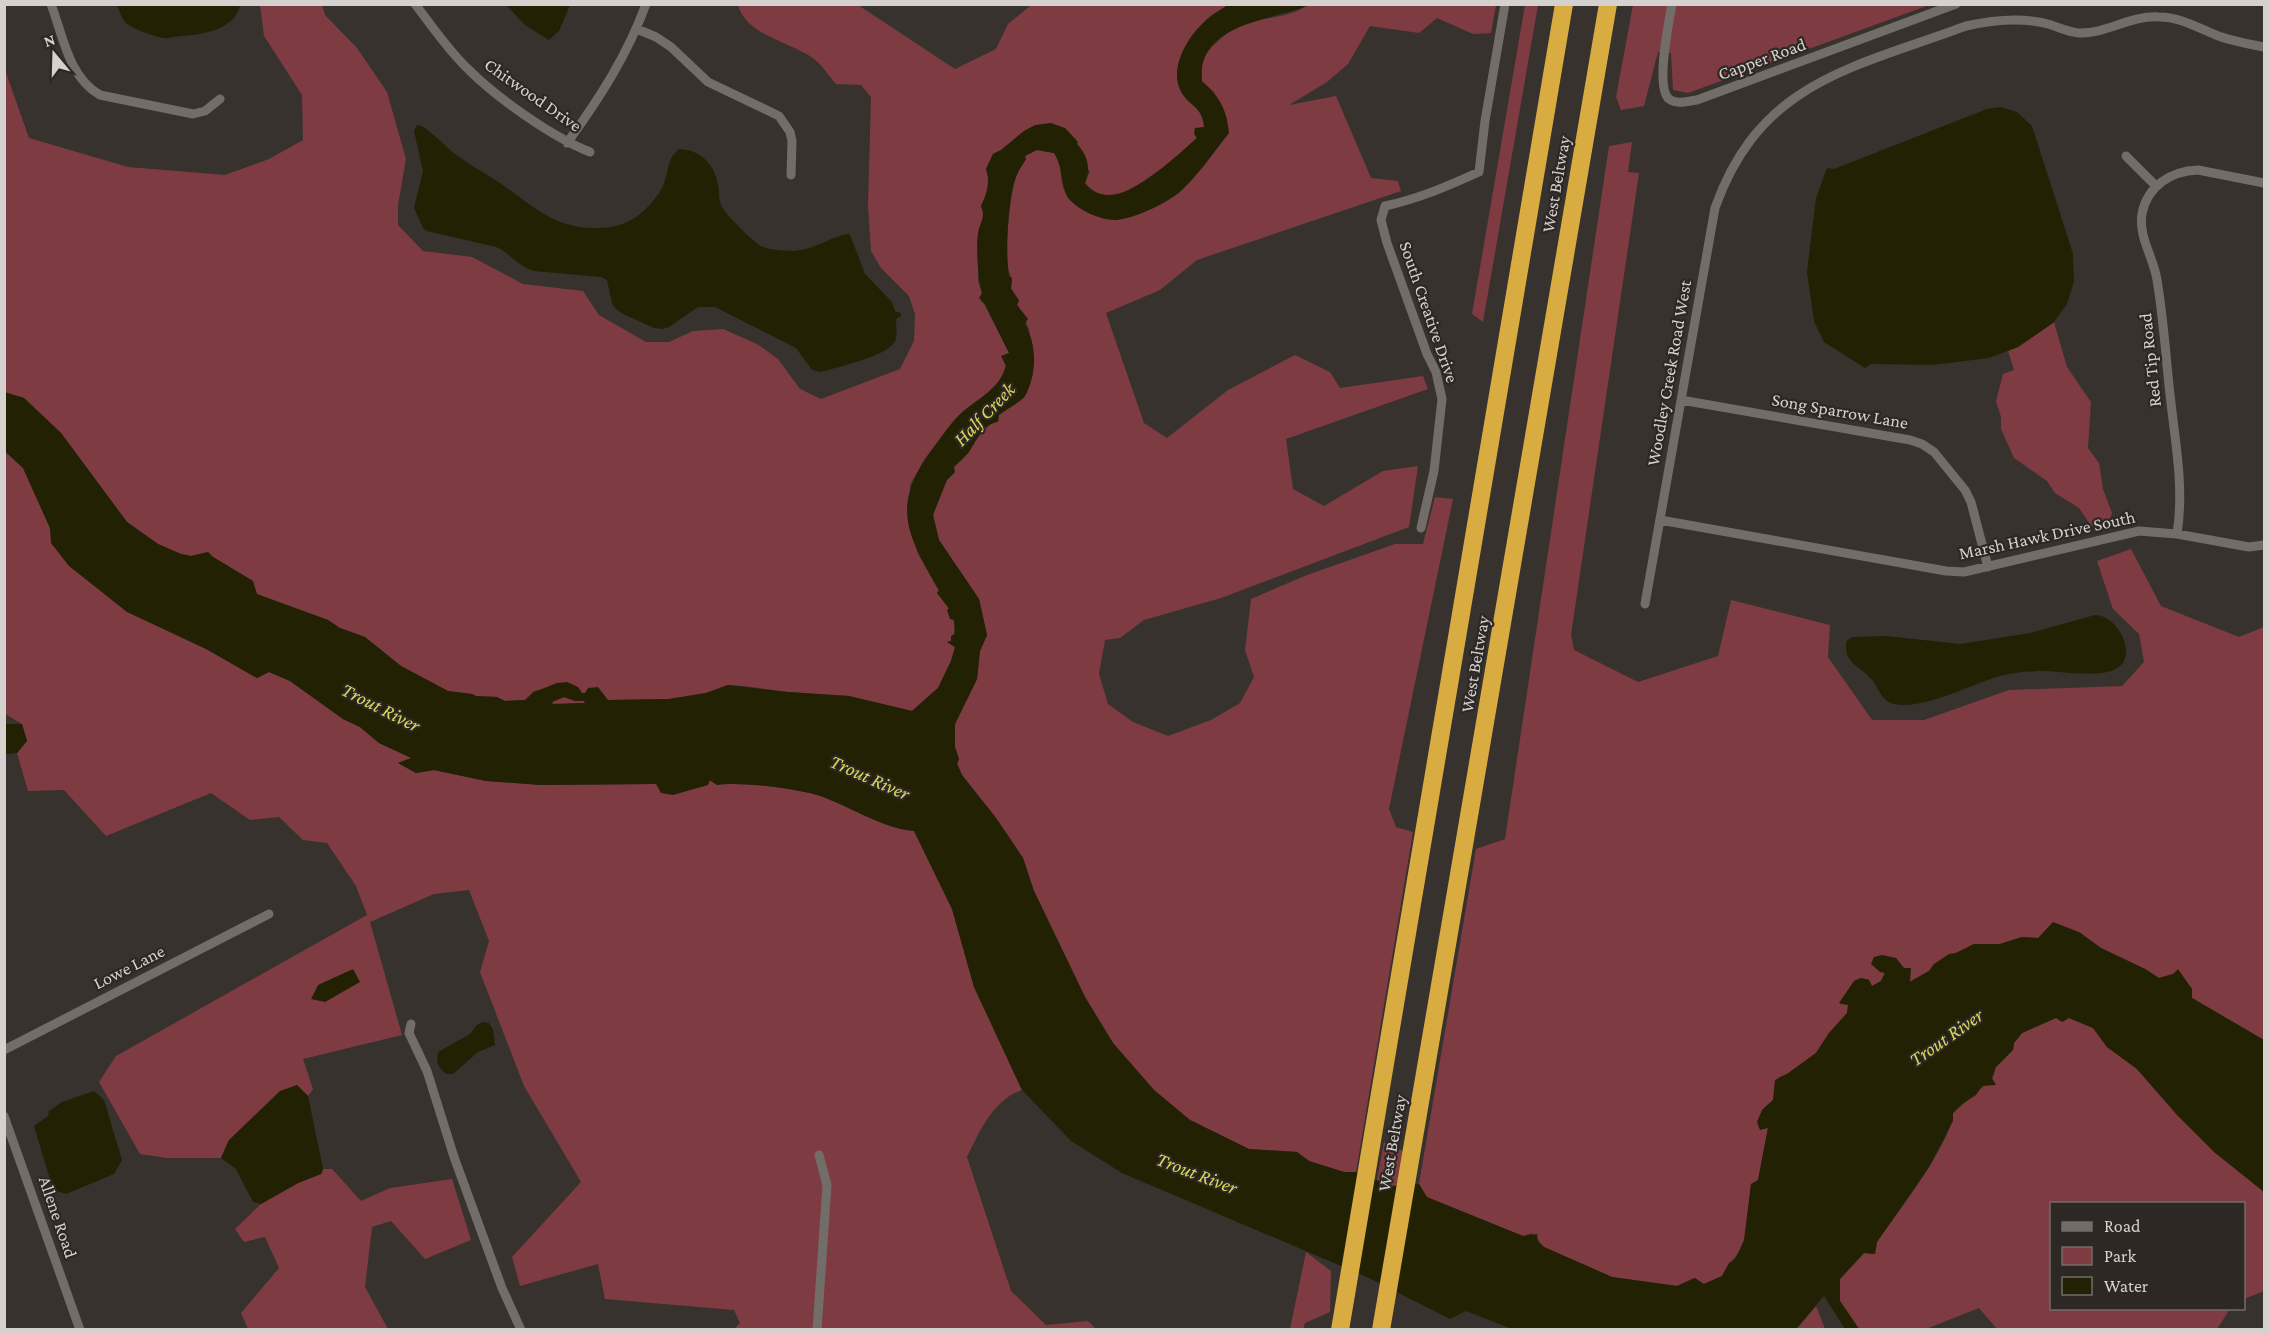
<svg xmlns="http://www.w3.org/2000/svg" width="2269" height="1334" font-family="'Crimson Pro',serif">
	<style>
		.green { fill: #7e3c42 }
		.water { fill: #222104; fill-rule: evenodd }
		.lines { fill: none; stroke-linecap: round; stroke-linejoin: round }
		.minor { stroke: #736d69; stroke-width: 9 }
		.motorway { stroke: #d9ac42; stroke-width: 18 }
		.labels { text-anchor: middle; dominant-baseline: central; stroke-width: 4.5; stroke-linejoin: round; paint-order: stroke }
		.street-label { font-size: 18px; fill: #d4d1ce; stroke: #2d2824 }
		.water-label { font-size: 20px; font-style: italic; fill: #d8d65a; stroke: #2d2824 }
	</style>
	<rect width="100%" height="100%" fill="#37322e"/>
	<path class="green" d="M260,5H322L325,15L357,48L387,92L406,159L398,205V225L423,251L472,257L523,284L583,291L599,315L646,342H669L693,331L723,329L757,344L778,359L800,389L821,399L900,369L914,341L915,314L909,296L881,268L871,251L868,206L871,97L861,85L836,84C829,76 822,65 814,59C792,42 746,36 738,5H858L955,69L996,49L1008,24L1031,5H1228C1221,9 1212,14 1206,20C1189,38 1170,65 1180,90C1186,104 1208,109 1204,127C1200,142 1129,196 1113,196C1103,197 1091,191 1085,183L1090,171L1024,131L1001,150L993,154L986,169C990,181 987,194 981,206L984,214L979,229L978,281L982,293L981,301L984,304L1009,353L1002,379L985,395L965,410L950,425L924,460L910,485L917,552L939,591L937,593C948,607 961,623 951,641L947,642L955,647L951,661L938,688L912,711L849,696L788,692L744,686L728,685L706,693L669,699L607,700L582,693L578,687L571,685L534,691L525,700L505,701L497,697L476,696L472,694L448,691L401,666L365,637L340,628L328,620L256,594L253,581L213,557L208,552L192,556L181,554L158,544L127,522L61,433L24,398L5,392L4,67L29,138L128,167L225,175L269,159L303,140L302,95L264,36Z
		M1307,5H1496L1491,33L1473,34L1437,18L1419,33L1370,26L1348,64L1327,82L1289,105L1336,96L1371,178L1398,181L1401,191L1197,260L1160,290L1106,313L1144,423L1167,438L1228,390L1295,355L1330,372L1340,388L1423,376L1428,389L1286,439L1293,489L1324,506L1383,471L1418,466L1409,527L1221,598L1144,620L1120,638L1105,640L1099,674L1108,704L1133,722L1168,736L1211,720L1240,703L1254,677L1245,650L1251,599L1307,575L1395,544H1423L1435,497L1453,499L1389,809L1396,827L1413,832L1356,1172H1344L1309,1161L1297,1152L1249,1149L1190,1120L1154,1090L1113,1043L1085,997L1034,891L1023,858L996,818L962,775L957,763L959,759L955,747V724L977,679L980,651L987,635L979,599L939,540L933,515L941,491L947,480L955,472L953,468L969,452L973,441L999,415L1024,397L1033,374L1029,329L1017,304L1019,300L1011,288L1012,278C1002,268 1010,195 1015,180C1017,173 1022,166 1026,159L1024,156L1037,150L1054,153C1064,169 1059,176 1064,190C1071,210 1099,218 1117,220L1229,133L1214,92L1202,82C1200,65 1203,55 1215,44C1226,33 1239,25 1255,21C1271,17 1294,16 1307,5Z
		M1525,5H1538L1483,322L1472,314Z
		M1633,5H1929L1688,93L1673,90L1671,53L1658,52L1644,106L1621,110L1616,97Z
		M1632,142L1628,172L1639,173L1571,635L1574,650L1638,682L1718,656L1731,600L1830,625L1828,657L1872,720H1924L2009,690L2122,686L2144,662L2139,634L2113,609L2097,561L2131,549L2161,606L2239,637L2264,627V1040L2192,998L2173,974L2159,978L2145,969L2101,948L2079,932L2038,938L2022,937L2000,944H1974L1934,964L1929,971L1909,982L1885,972L1881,981L1872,986L1869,980L1861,978L1854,981L1840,1004L1848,1005L1847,1013L1829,1033L1816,1053L1787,1074L1779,1077L1773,1100L1762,1110L1768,1128L1758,1180L1751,1184C1749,1202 1749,1223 1744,1241C1739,1256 1729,1262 1722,1276L1704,1284L1694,1278L1677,1286L1612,1277L1544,1247L1532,1233L1523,1236L1426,1197L1419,1184L1476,849L1505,839L1609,146Z
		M2054,322L2067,367L2091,402L2088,448L2099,463L2103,489L2112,513L2109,522L2092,527L2079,508L2055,493L2047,481L2014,458L2001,429V417L1996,401L2003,374L2014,370L2008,351L2018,347Z
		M4,451L23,468L50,528L52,543L208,650L257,678L269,672L290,681L343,719L360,727L379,743L412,758L398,763L416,773L434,770L486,781L541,785L656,784L709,780L717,785C739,781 802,789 823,797C853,808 882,828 914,831L952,909L974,987L1022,1090C993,1100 980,1131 967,1157L1011,1291L1046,1325L1088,1321L1096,1329H734L740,1323L734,1310L605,1299L598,1264L520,1286L512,1257L581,1182L524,1086L480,972L489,941L469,890L434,894L370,922L402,1035L303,1059L313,1089L308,1096L297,1085L229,1140L221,1158H167L140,1154L99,1082L116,1056L367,915L356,886L327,843L303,840L279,817L250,820L211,793L106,836L64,790L28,791L17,753L27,741L22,724L5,714Z
		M564,697L575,701H584L585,703L553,704L552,702Z
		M2056,1018H2069L2093,1028L2107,1047L2137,1069L2178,1116L2264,1192V1291L2244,1299V1204H2052V1308L2230,1309L2217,1329H1997L1979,1308L1926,1329H1859L1840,1301V1279L1864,1253L1875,1254L1877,1242C1896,1215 1952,1143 1953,1113L1992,1079L1996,1067L2013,1050L2014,1043L2022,1033Z
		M1384,1142L1403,1151L1397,1186H1391L1377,1180Z
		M323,1169H332L361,1201L390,1188L452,1179L471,1240L425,1259L391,1221L372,1227L365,1287L388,1329H248L241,1313L279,1268L265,1237L244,1242L235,1229L261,1204L298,1183L321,1174Z
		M1306,1252L1331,1271L1330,1312L1305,1323L1303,1329H1290Z
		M1816,1306L1825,1329L1796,1330Z"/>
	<path class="water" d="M240,5C236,29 202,35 182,36C176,36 169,39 164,38C155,37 130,28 125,22C121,17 119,10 117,5Z
		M506,5H570L559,31L549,40L525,25Z
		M1228,5L1307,6C1268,21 1196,24 1202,81C1220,97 1227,110 1229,133C1214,152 1199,174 1182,190C1168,203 1134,219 1115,220C1100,220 1081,211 1070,200C1060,188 1064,168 1054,153L1037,150L1025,156L1026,159C1022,165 1017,173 1015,180C1008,200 1005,256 1009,276L1012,278L1011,289L1019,301L1017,305L1028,319L1025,324C1037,345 1037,374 1025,396C1022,401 1005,410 999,415L998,422C982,424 976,443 968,453C964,458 958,463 954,467L955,472L947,480L933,515L939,540L979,599L987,635L980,651L977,679L955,724V747L959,759L957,764L962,775L996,818L1023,858L1034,891L1085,997L1113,1043L1154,1090L1190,1120L1249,1149L1297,1152L1309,1161L1344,1172H1356L1391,1186L1419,1184L1427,1197L1523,1236L1537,1234L1538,1242L1544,1247L1612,1277L1677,1286L1695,1278L1704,1284L1722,1276L1729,1263L1736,1258L1744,1240L1751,1184L1758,1180L1768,1128L1760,1130L1757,1122L1762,1110L1773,1100L1775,1080L1787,1074L1816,1053L1829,1033L1847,1013L1848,1005L1839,1003L1854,981L1861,978L1869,980L1872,986L1881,981L1885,973L1880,972L1871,964L1874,957L1882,955L1896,958L1904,968H1911L1910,982L1929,971L1934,964L1949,954L1956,953L1974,944H2000L2022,937L2038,938L2053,922L2079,932L2101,948L2145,969L2159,978L2173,974L2178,969L2192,989V998L2264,1040V1192L2214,1152L2178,1116L2137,1069L2107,1047L2093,1028L2069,1018L2062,1022L2056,1018L2022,1033L2014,1043L2013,1050L1996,1067L1992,1078L1996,1085L1982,1086L1976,1095L1962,1104L1953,1113V1121L1929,1167L1877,1242L1875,1254L1864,1253L1840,1279V1301L1859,1329H1845L1824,1296L1796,1329H1512L1466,1311L1450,1319L1367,1277L1122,1173L1071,1141L1022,1090L974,987L952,909L914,831C882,828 853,808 823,797C802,789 739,781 717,785L710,780L708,785L673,795L661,793L656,784L541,785L486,781L434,770L416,773L398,763L411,758L379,743L360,727L343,719L290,681L269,672L257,678L208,650L127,612L69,566L51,543L50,528L23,468L5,451L4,392L24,398L61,433L127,522L158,544L181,554L191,556L208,552L213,557L253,581L257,594L328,620L340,628L365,637L401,666L448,691L472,694L476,696L497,697L505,701L525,700L534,692L557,683L567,682L578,687L582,693H585L588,688L598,687L608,700L669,699L706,693L728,685L788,692L849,696L912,711L938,688L951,661L955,647L947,642L951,641V636L955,634L954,620L950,619L947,610L949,608L937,593L939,590C906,533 890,505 934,447C944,434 953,419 966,409C984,395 999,388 1006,366L1001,356L1009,353L985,304L979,298L982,293C978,281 975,241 979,229C982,219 985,216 981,206C987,194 991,182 986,169L993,154L1001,150L1024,131L1035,125L1051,123L1065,128L1078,142L1077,144C1088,156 1091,168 1085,183C1114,221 1173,158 1197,138L1194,134L1195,128L1204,127C1202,106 1191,108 1182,93C1167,69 1189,33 1209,18C1215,13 1222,9 1228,5ZM564,697L575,701H584L585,703L553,704L552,702Z
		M2001,107L2017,112L2032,126L2073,254L2074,281L2067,304L2053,323L2018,347L1989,358L1932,365L1871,364L1865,368L1824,342L1814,321L1807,272L1816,198L1827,168L1834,169L1987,109Z
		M419,125C427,127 446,147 454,153C469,165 485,173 500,183C533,206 555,229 597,228C611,228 624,225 636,217C646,210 657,198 663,186C669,173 666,159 679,149C704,150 717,168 719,192C719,197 719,200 721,205C724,213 756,245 763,247C771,250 787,251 795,251C815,249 830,237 848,234L850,235L865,274L892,302L895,311L901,313V316L896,319C896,325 897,333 896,339C891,356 837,367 821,372L812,370L796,348L715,307H698L669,327L663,329L654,328L623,314L615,308L612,303L607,280L601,277L534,271C519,267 510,253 496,247L427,231L423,228L414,208L423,171L414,131L416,126Z
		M2095,615C2112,615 2128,638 2126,654C2123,686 2057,669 2036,671C2025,672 2014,672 2004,675C1975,682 1923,711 1894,704C1880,701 1879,686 1870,678C1861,667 1846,664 1846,647C1846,641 1847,639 1853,637L1886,636L1960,644L2030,633Z
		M5,724H22L27,741L17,753L5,754Z
		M353,969L360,982L325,1002L311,999L318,985Z
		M483,1022L489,1023L493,1029L495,1045L478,1052L453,1074H446C438,1067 436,1063 438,1052L470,1034L477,1025Z
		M297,1085L308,1096L323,1169L321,1174L298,1183L261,1204L253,1202L236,1169L221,1158L229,1140L280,1091Z
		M94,1091L104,1100L122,1160L114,1174L66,1194L57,1191L52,1186L34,1126L48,1116L49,1111L62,1102Z"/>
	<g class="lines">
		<path class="minor" d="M51,4C63,36 69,78 100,95L193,114L205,111L220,99
			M415,4C432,26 448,50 468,69C497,98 552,137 590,152
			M1672,4C1669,22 1655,87 1669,99C1677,105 1688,101 1697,100L1956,4
			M637,29L656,37L671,47L708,82L779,116L790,132L792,141L791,175
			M567,143C599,99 627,56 646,4
			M2126,156L2156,186
			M1681,400L1910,440L1922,444L1934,452L1965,490L1971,502L1988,567
			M1660,520L1946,571L1964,572L2139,531L2177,534L2249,547L2264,545
			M1421,528L1434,471L1442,399L1436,372L1427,354L1387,243L1381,220L1385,206C1418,199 1448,186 1479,172L1485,121L1505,4
			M2177,534C2184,490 2176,447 2171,403C2166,362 2164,321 2157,280C2154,258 2138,237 2142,214C2147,186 2171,171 2198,170L2264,183
			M1645,604L1715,208C1760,81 1853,68 1966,26C1993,20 2021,17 2048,24C2058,27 2068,32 2079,33C2106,34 2131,15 2159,17C2180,17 2196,27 2216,35C2231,41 2248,44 2264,47
			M411,1024L409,1033L427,1071L454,1157L502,1288L521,1330
			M4,1050L269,914
			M4,1116L80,1330
			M817,1330L827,1185L819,1155"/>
		<path class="motorway" d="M1340,1330L1564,4
			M1381,1330L1608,4"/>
	</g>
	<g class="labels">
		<g class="street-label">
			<text transform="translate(1762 59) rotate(-20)">Capper Road</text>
			<text transform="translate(533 95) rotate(35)">Chitwood Drive</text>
			<text transform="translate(1556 184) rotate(-80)">West Beltway</text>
			<text transform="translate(1429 312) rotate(71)">South Creative Drive</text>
			<text transform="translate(2150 360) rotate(-96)">Red Tip Road</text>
			<text transform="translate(1669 373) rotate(-80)">Woodley Creek Road West</text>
			<text transform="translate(1840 411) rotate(10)">Song Sparrow Lane</text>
			<text transform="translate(2047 535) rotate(-12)">Marsh Hawk Drive South</text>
			<text transform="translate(1475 664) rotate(-80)">West Beltway</text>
			<text transform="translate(129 967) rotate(-27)">Lowe Lane</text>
			<text transform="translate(1392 1143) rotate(-80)">West Beltway</text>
			<text transform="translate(58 1217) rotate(71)">Allene Road</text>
		</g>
		<g class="water-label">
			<text transform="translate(984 414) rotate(-46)">Half Creek</text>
			<text transform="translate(381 707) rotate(27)">Trout River</text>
			<text transform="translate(870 777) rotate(24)">Trout River</text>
			<text transform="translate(1946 1037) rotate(-35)">Trout River</text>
			<text transform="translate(1197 1173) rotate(21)">Trout River</text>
		</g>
	</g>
	<rect width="2269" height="1334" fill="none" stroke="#d4d1ce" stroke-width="12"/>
	<rect x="2050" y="1202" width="195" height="108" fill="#2d2824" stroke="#706c68" stroke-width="1.5"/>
	<rect x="2062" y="1222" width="30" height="9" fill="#736d69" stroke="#706c68" stroke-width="1.5"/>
	<text x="2104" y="1232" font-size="18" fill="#d4d1ce">Road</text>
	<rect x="2062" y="1247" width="30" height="18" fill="#7e3c42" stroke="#706c68" stroke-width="1.5"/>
	<text x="2104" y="1262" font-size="18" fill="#d4d1ce">Park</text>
	<rect x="2062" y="1277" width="30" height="18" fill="#222104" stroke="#706c68" stroke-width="1.5"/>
	<text x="2104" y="1292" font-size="18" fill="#d4d1ce">Water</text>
	<g transform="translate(54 54) rotate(341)" stroke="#2d2824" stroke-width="4.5" paint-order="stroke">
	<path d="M0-4.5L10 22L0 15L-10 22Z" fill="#d4d1ce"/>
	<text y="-9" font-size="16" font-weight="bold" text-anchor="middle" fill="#d4d1ce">N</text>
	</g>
</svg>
